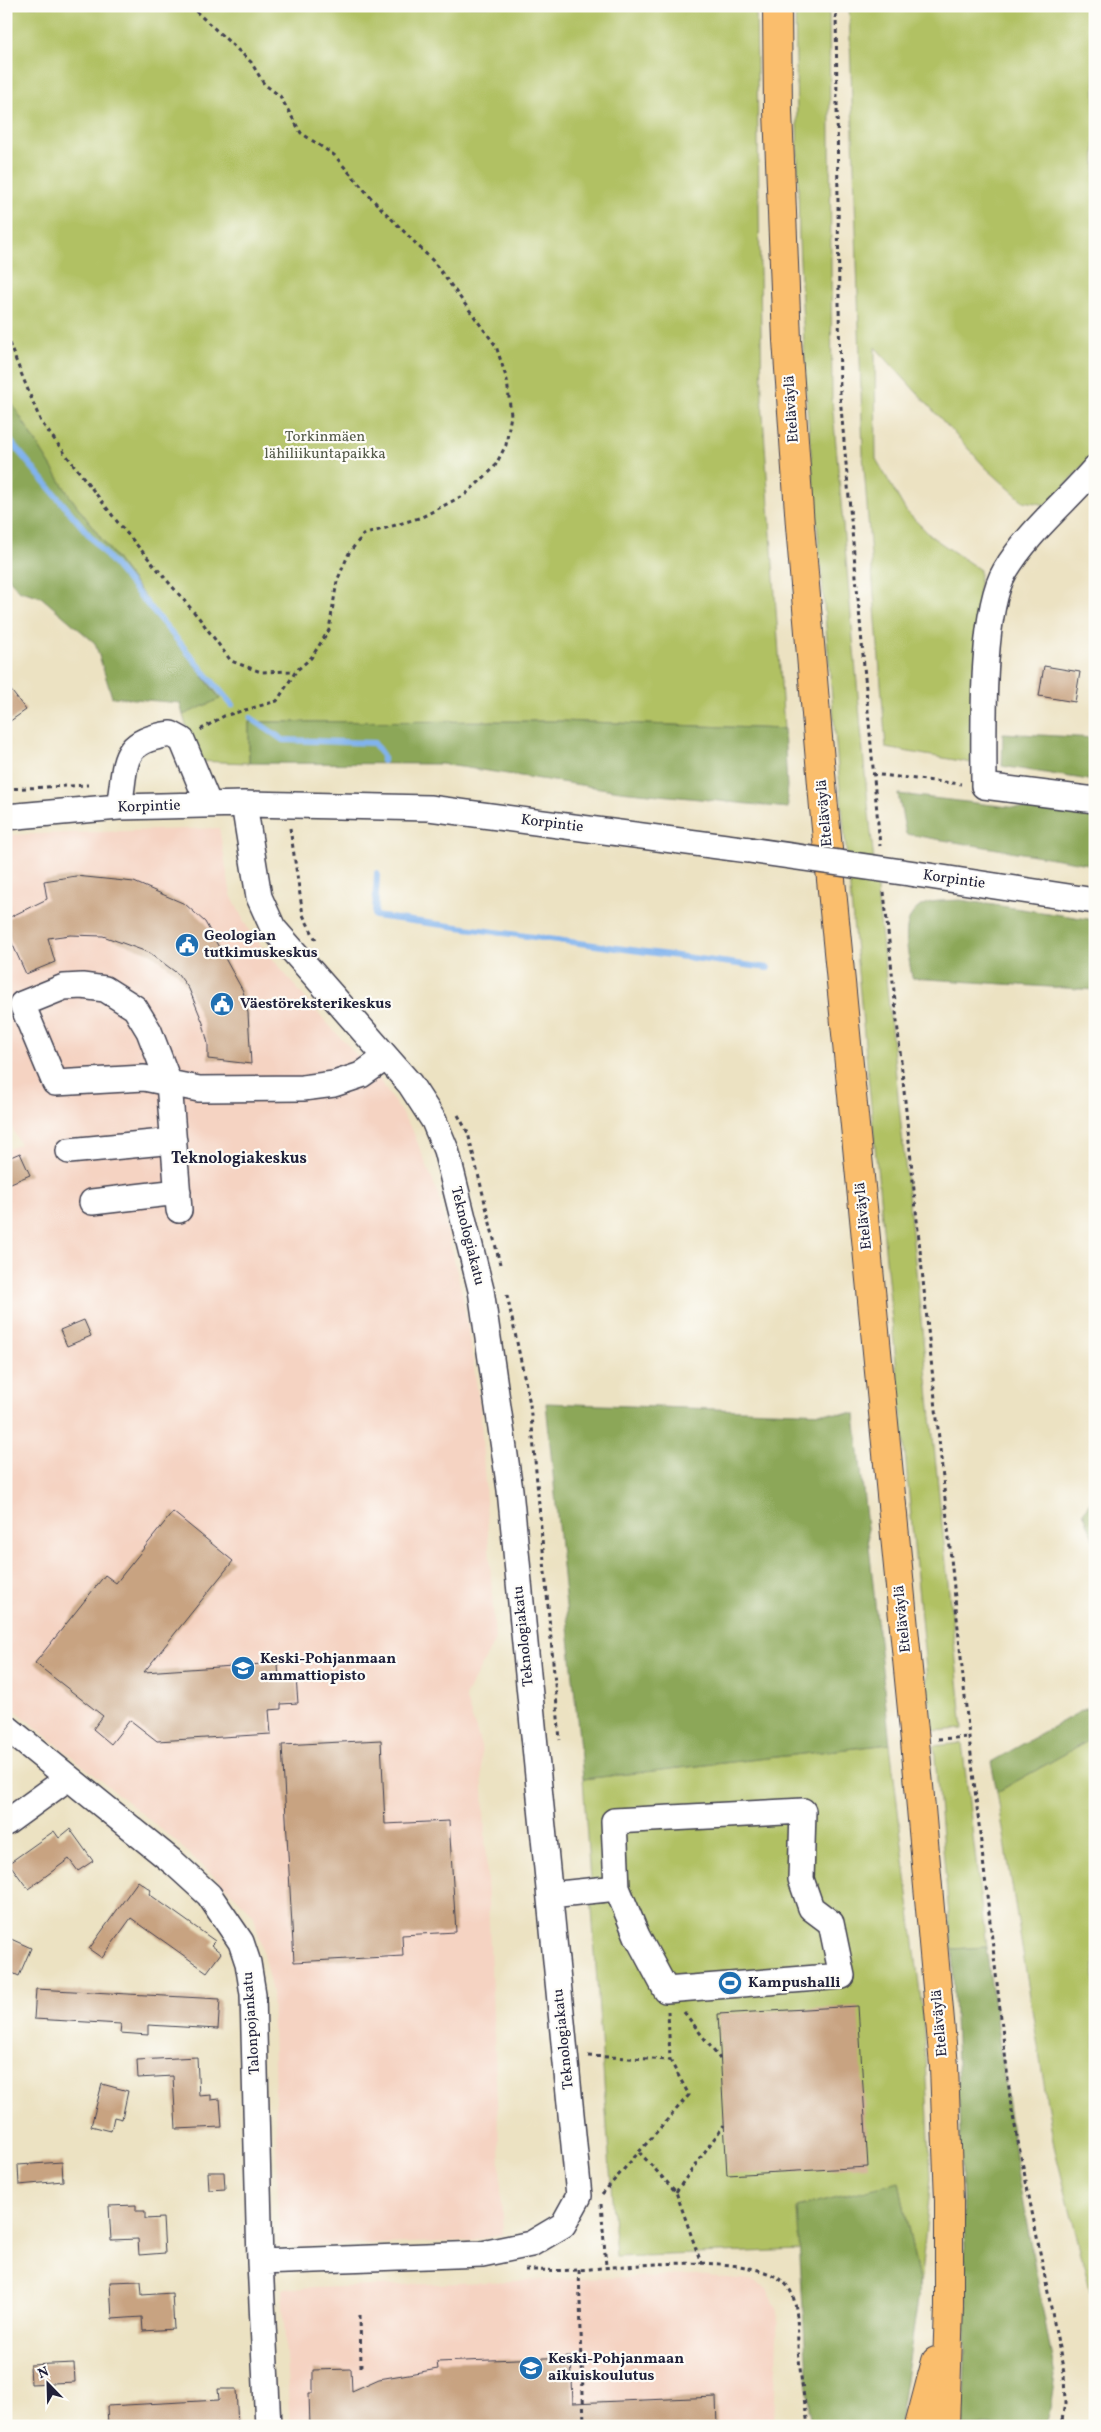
<svg xmlns="http://www.w3.org/2000/svg" width="1101" height="2432" font-family="Vollkorn,serif">
	<style>
		.built { fill: #f5d3c2 }
		.green { fill: #b1c163; stroke: #6a724f }
		.forest { fill: #8ca759; stroke: #57644a }
		.lines { fill: none; stroke-linecap: round; stroke-linejoin: round }
		.stream { stroke: #81b3ed; stroke-width: 6 }
		.building { fill: #c8a381 }
		.minor-casing { stroke: #403f4f; stroke-width: 28 }
		.highway-casing { stroke: #403f4f; stroke-width: 30 }
		.path { stroke: #403f4f; stroke-width: 3; stroke-dasharray: 4 4; stroke-linecap: butt }
		.minor { stroke: #fff; stroke-width: 25 }
		.highway { stroke: #fabe6d; stroke-width: 28 }
		.minor-bridge-casing { stroke: #403f4f; stroke-width: 28; stroke-linecap: butt }
		.minor-bridge { stroke: #fff; stroke-width: 25 }
		.labels { text-anchor: middle; dominant-baseline: central; stroke-width: 4.5; stroke-linejoin: round; paint-order: stroke }
		.street-label { font-size: 15px; fill: #22223b; stroke: #fdfcf7 }
		.park-label { font-size: 15px; fill: #545a49; stroke: #fdfcf7 }
		.poi-label { font-size: 15px; font-weight: bold; fill: #22223b; stroke: #fdfcf7; text-anchor: start }
		.neighbourhood-label { font-size: 16px; font-weight: bold; fill: #22223b; stroke: #fdfcf7 }
	</style>
	<rect width="100%" height="100%" fill="#fdfcf7"/>
	<filter id="ink" filterUnits="userSpaceOnUse"><feTurbulence type="fractalNoise" baseFrequency=".02" numOctaves="2"/><feDisplacementMap in="SourceGraphic" scale="10" xChannelSelector="R" yChannelSelector="G"/><feConvolveMatrix kernelMatrix="1 2 1 2 8 2 1 2 1" color-interpolation-filters="sRGB"/></filter>
	<filter id="wash" filterUnits="userSpaceOnUse"><feTurbulence type="fractalNoise" baseFrequency=".0096" numOctaves="4" result="noise"/><feDisplacementMap in="SourceGraphic" scale="20" xChannelSelector="R" yChannelSelector="G"/><feGaussianBlur stdDeviation="1.12" result="paint"/><feColorMatrix in="noise" values="0 0 0 0 0 0 0 0 0 0 0 0 0 0 0 0 0 1.4 0 .05"/><feComposite in="paint" operator="in"/></filter>
	<g filter="url(#wash)">
		<rect width="100%" height="100%" fill="#ece2c2"/>
		<path class="built" d="M219,828L231,895L249,931L317,1012L379,1079L412,1129L438,1194L463,1297L480,1407L495,1640L465,1697L481,1745L503,2235L471,2241L279,2247L272,1992L254,1916L227,1888L174,1840L6,1703V1150L20,1144L6,1116V835Z
			M695,2275L751,2280L767,2289L778,2310L774,2426H290L282,2289Z"/>
		<path class="green" d="M6,6H756L762,400L784,729L560,721L249,722V763L196,761L183,715L220,698L69,495L6,394Z
			M795,6H829L832,400L865,774L963,1729L932,1731L838,767L807,407L799,240Z
			M849,6H1095V452L1048,505L1023,501L985,467L875,347L876,459L906,511L932,537L980,570L972,763L886,748L863,455Z
			M1095,1737V2310L1054,2146L997,1792Z
			M962,1743L986,1947L952,1949L934,1746Z
			M890,1744L923,2018L931,2178L920,2286L899,2183L797,2207L800,2250L616,2257L583,1779Z"/>
		<path class="forest" d="M6,394L69,495L220,699L183,715L180,703L112,697L95,643L41,597L18,590L6,574Z
			M560,721L784,729L788,808L620,791L441,764L249,763V722Z
			M1003,733L1095,738V781L1002,766Z
			M898,794L1095,817V865L906,834Z
			M960,900L1095,920V990L912,978C909,954 896,916 925,904C934,900 950,901 960,900Z
			M546,1403L855,1414L890,1744L583,1779Z
			M1095,1496V1544L1083,1512Z
			M1095,1703V1737L997,1792L991,1762Z
			M986,1947L1018,2176L1055,2375L1049,2414L1044,2426H963L967,2293L952,1949Z
			M899,2182L920,2286L899,2426H813L809,2409L797,2207Z"/>
		<g class="lines">
			<path class="stream" d="M6,436L232,705
				M251,718L283,740L374,743L383,756V761
				M377,873L375,916L768,968"/>
		</g>
		<g id="blocks">
			<path class="building" d="M1044,666L1080,672L1075,702L1039,696Z
				M6,684L26,710L6,724Z
				M76,876L134,882L185,904L205,922L243,991L248,1013L251,1064L208,1059V1044L203,1023L189,989L178,974L150,953L103,936L70,935L48,938L55,962L26,974L6,930V919L47,899L44,881Z
				M20,1153L30,1175L6,1185V1159Z
				M84,1320L91,1336L67,1346L60,1330Z
				M173,1512L233,1561L144,1672L278,1663L279,1679L296,1678L298,1703L281,1704V1709L269,1710L271,1734L157,1741L130,1720L111,1744L93,1729L103,1716L35,1663L105,1575L116,1583Z
				M381,1740L385,1824L449,1821L456,1932L402,1935L403,1956L294,1962L282,1745Z
				M70,1829L93,1861L78,1871L69,1859L28,1889L9,1863L54,1831L59,1838Z
				M138,1881L151,1890L149,1894L215,1941L211,1945L221,1953L207,1972L131,1918L102,1958L89,1949Z
				M11,1939L31,1948L19,1976L6,1970V1949Z
				M36,1989L220,1999L218,2029L148,2025V2035L120,2033L121,2024L34,2019Z
				M858,2006L868,2167L727,2175L718,2014Z
				M197,2057L199,2096L211,2095V2100L220,2099L222,2127L176,2129L173,2076L138,2078L137,2060Z
				M102,2084L128,2091L122,2119L114,2117L111,2131L91,2126Z
				M62,2162L63,2181L19,2185L18,2165Z
				M208,2172H224L225,2189L209,2190Z
				M136,2205V2211H145V2219L163,2218L165,2253L139,2255L138,2239L111,2240L109,2206Z
				M141,2281L142,2295L172,2293L174,2329L143,2331L142,2317L112,2319L110,2282Z
				M571,2357L573,2403L716,2397L717,2426H310L309,2393H313V2370L351,2369L352,2391L379,2379L438,2369L437,2362Z
				M74,2363L75,2382L31,2384L30,2365Z
				M218,2389H236L238,2426H108L107,2406L219,2400Z"/>
		</g>
	</g>
	<g filter="url(#ink)">
		<use href="#blocks" fill-opacity="0" stroke="#403f4f" stroke-width="1"/>
		<g class="lines">
			<g class="minor-casing">
				<path id="minor" d="M1095,468C1066,502 1028,532 1005,571C980,613 984,735 984,786L1095,800
					M244,804L259,897L273,928L410,1084L434,1121L446,1150L481,1290L510,1490L579,2196L563,2225L531,2244L482,2254L260,2262
					M119,807C127,763 118,741 171,734L182,740L209,805
					M6,817L119,807L244,804L429,808L749,850
					M916,874L1095,901
					M69,1151L174,1141
					M92,1202L178,1192
					M179,1210L169,1083L149,1031L135,1008L105,989L82,986L64,987L22,1004L55,1083L144,1078L199,1089L303,1088L334,1084L361,1075L385,1058
					M6,1727L174,1863L209,1895L241,1942L248,1963L253,1994L260,2262L268,2426
					M6,1823L68,1778
					M550,1895L617,1888L637,1936L666,1990L842,1976L831,1923L811,1908L801,1879L803,1811L614,1821L617,1888"/>
			</g>
			<g class="highway-casing">
				<path id="highway" d="M777,6L778,111L787,340L800,526L824,808L915,1741L944,2066L949,2201V2306L945,2426
					M919,2426L936,2361"/>
			</g>
			<path class="path" d="M190,6L251,62L264,84L280,96L301,133L334,155L373,200L433,261L496,346L507,380L511,415L506,445L494,468L466,494L422,517L363,535L349,553L337,581L329,630L311,658L296,671L277,701L224,716L200,730
				M836,6L840,396L880,846
				M6,336L41,422L119,524L199,618L231,661L261,672L295,671
				M872,774L961,784
				M6,789L88,785
				M290,828L303,915L316,940
				M884,892L969,1737L1011,2106L1064,2373L1065,2403L1061,2426
				M458,1115L468,1133L500,1264
				M507,1295L530,1404L560,1740
				M938,1739L969,1737
				M684,2012L720,2059
				M588,2056L670,2060L668,2011
				M639,2152L676,2192L701,2263
				M676,2192L724,2125
				M602,2194L689,2095L670,2060
				M601,2204L606,2266
				M525,2270C543,2270 560,2271 578,2270C622,2267 760,2249 788,2287C801,2305 796,2337 799,2358C801,2381 805,2403 808,2426
				M579,2270L584,2424
				M360,2315L361,2367"/>
			<use href="#minor" class="minor"/>
			<use href="#highway" class="highway"/>
			<g class="minor-bridge-casing">
				<path id="minor-bridge" d="M749,850L916,874"/>
			</g>
			<use href="#minor-bridge" class="minor-bridge"/>
		</g>
	</g>
	<defs>
		<g id="civic-disc" transform="scale(1.25)"><circle r="9.5" fill="#1f6fb2" stroke="#fdfcf7"/><path d="M-.6-6.5H3V-4.5H.6V-3L4-1V1h2V6H-6V1h2V-1L-.6-3ZM-1.2 2.5V6h2.4V2.5Z" fill="#fff"/></g>
		<g id="school-disc" transform="scale(1.25)"><circle r="9.5" fill="#1f6fb2" stroke="#fdfcf7"/><path d="M0-5L7-2L0 1L-7-2ZM-4 1L0 2.5L4 1V4Q0 6-4 4Z" fill="#fff"/></g>
		<g id="stadium-disc" transform="scale(1.25)"><circle r="9.5" fill="#1f6fb2" stroke="#fdfcf7"/><path d="M0-5a6.5 5 0 1 0 0 10a6.5 5 0 1 0 0-10ZM-3.5-1.8h7v3.6h-7Z" fill="#fff"/></g>
	</defs>
	<g fill-rule="evenodd">
		<use href="#civic-disc" x="187" y="945"/>
		<use href="#civic-disc" x="222" y="1004"/>
		<use href="#school-disc" x="243" y="1668"/>
		<use href="#stadium-disc" x="730" y="1983"/>
		<use href="#school-disc" x="531" y="2368"/>
	</g>
	<g class="labels">
		<g class="street-label">
			<text transform="translate(792 409) rotate(-94)">Eteläväylä</text>
			<text transform="translate(149 807) rotate(-2)">Korpintie</text>
			<text transform="translate(825 813) rotate(-95)">Eteläväylä</text>
			<text transform="translate(552 824) rotate(7)">Korpintie</text>
			<text transform="translate(954 880) rotate(8)">Korpintie</text>
			<text transform="translate(864 1216) rotate(-96)">Eteläväylä</text>
			<text transform="translate(467 1236) rotate(76)">Teknologiakatu</text>
			<text transform="translate(903 1619) rotate(-96)">Eteläväylä</text>
			<text transform="translate(524 1636) rotate(-96)">Teknologiakatu</text>
			<text transform="translate(252 2023) rotate(-94)">Talonpojankatu</text>
			<text transform="translate(940 2023) rotate(-95)">Eteläväylä</text>
			<text transform="translate(564 2039) rotate(-96)">Teknologiakatu</text>
		</g>
		<g class="park-label">
			<text x="325" y="437">Torkinmäen<tspan x="325" dy="17">lähiliikuntapaikka</tspan></text>
		</g>
		<g class="poi-label">
			<text x="204" y="936">Geologian<tspan x="204" dy="17">tutkimuskeskus</tspan></text>
			<text x="240" y="1004">Väestöreksterikeskus</text>
			<text x="260" y="1659">Keski-Pohjanmaan<tspan x="260" dy="17">ammattiopisto</tspan></text>
			<text x="748" y="1983">Kampushalli</text>
			<text x="548" y="2359">Keski-Pohjanmaan<tspan x="548" dy="17">aikuiskoulutus</tspan></text>
		</g>
		<g class="neighbourhood-label">
			<text x="239" y="1159">Teknologiakeskus</text>
		</g>
	</g>
	<rect width="1101" height="2432" fill="none" stroke="#fdfcf7" stroke-width="25"/>
	<g transform="translate(48 2384) rotate(337)" stroke="#fdfcf7" stroke-width="4" paint-order="stroke">
	<path d="M0-4L9 19L0 12L-9 19Z" fill="#22223b"/>
	<text y="-8" font-size="14" font-weight="bold" text-anchor="middle" fill="#22223b">N</text>
	</g>
</svg>
